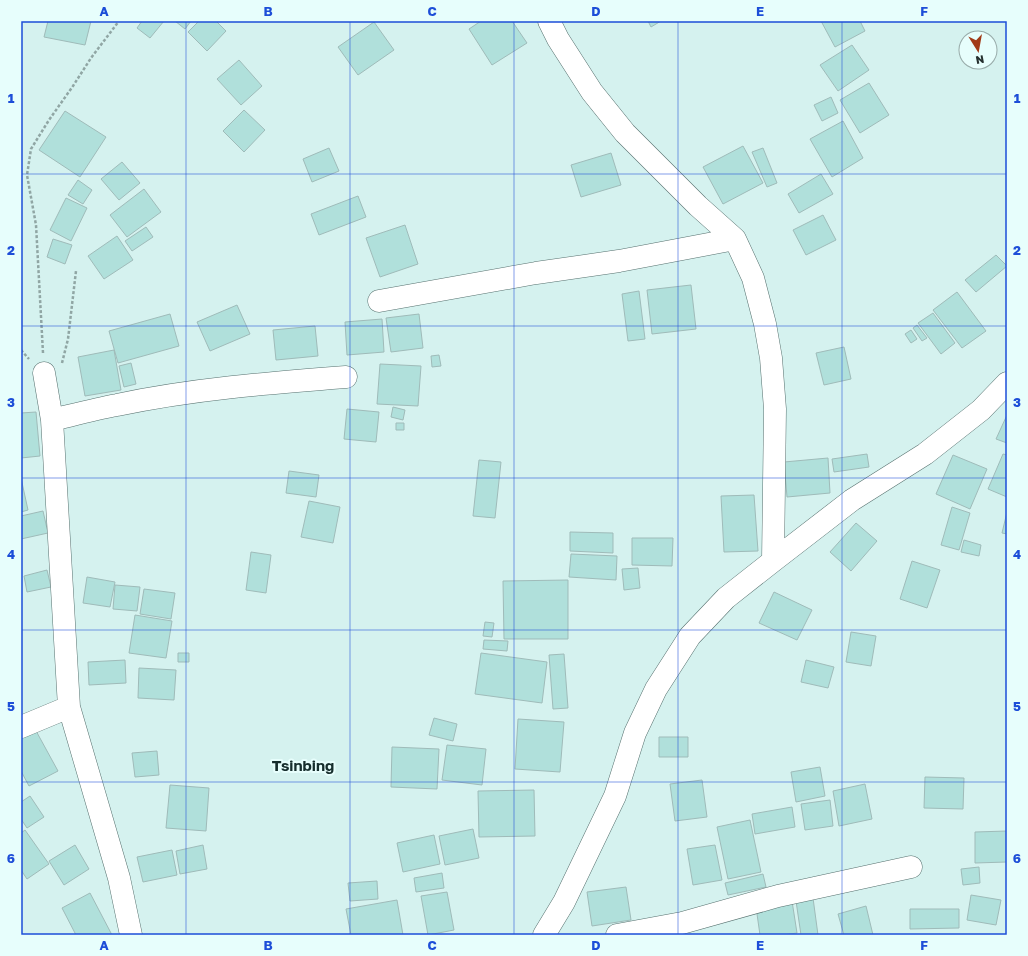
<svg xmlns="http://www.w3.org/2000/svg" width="1028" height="956" font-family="'Golos Text',sans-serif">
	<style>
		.building { fill: #b0e0db; stroke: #9fbbb9 }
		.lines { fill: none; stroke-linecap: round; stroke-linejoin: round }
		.street-casing { stroke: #57716f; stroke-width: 23 }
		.path { stroke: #90a6a4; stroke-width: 2.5; stroke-dasharray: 3 2; stroke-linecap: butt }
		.street { stroke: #fff; stroke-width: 22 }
		.grid { fill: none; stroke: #1d4ed8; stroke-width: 1; stroke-opacity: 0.55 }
		.labels { text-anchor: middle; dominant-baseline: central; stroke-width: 4; stroke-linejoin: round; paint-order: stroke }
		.quarter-label { font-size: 15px; font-weight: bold; fill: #162e2d; stroke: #e7fefc }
		.neatline { fill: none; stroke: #1d4ed8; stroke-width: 1.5 }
		.grid-label { font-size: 13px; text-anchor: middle; font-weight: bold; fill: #1d4ed8 }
	</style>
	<rect width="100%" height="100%" fill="#d5f2ef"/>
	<path class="building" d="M48,21H91L85,45L44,37Z
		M142,21H164L150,38L137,28Z
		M175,21H191L185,29Z
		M199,21H216L226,31L207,51L188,32Z
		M481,21H512L527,43L492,65L469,29Z
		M648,21H661L651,27Z
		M821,21H860L865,31L835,47Z
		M374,22L394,50L358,75L338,47Z
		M852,45L869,70L838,91L820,65Z
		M239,60L262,86L241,105L217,79Z
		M869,83L889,115L860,133L840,100Z
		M831,97L838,113L822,121L814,105Z
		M244,110L265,130L244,152L223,131Z
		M65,111L106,137L80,177L39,150Z
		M843,121L863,158L832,177L810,139Z
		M743,146L763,183L723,204L703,167Z
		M329,148L339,171L312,182L303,159Z
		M763,148L777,183L767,187L752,152Z
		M611,153L621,185L581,197L571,165Z
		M122,162L140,183L119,200L101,179Z
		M821,174L833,194L799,213L788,194Z
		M78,180L92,190L83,204L68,195Z
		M144,189L161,212L127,237L110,215Z
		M358,196L366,217L319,235L311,214Z
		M66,198L87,208L71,241L50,230Z
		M823,215L836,240L806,255L793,230Z
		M405,225L418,264L380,277L366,238Z
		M146,227L153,237L132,251L125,241Z
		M117,236L133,260L104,279L88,256Z
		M53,239L72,245L65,264L47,257Z
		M996,255L1007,266L976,292L965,280Z
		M691,285L696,329L652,334L647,290Z
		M639,291L645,339L628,341L622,294Z
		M957,292L986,331L962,348L933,310Z
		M237,305L250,334L210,351L197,322Z
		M933,313L955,343L941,354L918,323Z
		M170,314L179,346L118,363L109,331Z
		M419,314L423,348L391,352L386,318Z
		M382,319L384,352L347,355L345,322Z
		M917,325L927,338L922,341L913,328Z
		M315,326L318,356L276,360L273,330Z
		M911,330L917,339L911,343L905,334Z
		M844,347L851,379L824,385L816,353Z
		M114,350L121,390L85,396L78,357Z
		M439,355L441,366L432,367L431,356Z
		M131,363L136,384L124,387L119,366Z
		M380,364L421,366L418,406L377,404Z
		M393,407L405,410L403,420L391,417Z
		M347,409L379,412L376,442L344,439Z
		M36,412L40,456L21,458V413Z
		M1007,415V443L996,439Z
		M396,423H404V430H396Z
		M867,454L869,467L834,472L832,459Z
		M1003,454L1007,455V497L988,489Z
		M953,455L987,469L970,509L936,494Z
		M828,458L830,493L787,497L784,462Z
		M479,460L501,462L495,518L473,516Z
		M289,471L319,475L316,497L286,493Z
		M21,478L28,510L21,512Z
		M754,495L758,551L724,552L721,496Z
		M309,501L340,507L333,543L301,537Z
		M952,507L970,513L959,550L941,545Z
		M43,511L48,533L21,539V516Z
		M1007,512V534L1002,533Z
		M856,523L877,541L851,571L830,552Z
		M570,532L613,533V553L570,551Z
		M632,538H673L672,566L632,565Z
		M964,540L981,545L979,556L961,552Z
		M251,552L271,555L266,593L246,590Z
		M571,554L617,556L616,580L569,577Z
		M912,561L940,570L927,608L900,599Z
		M638,568L640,588L624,590L622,569Z
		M47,570L51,587L27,592L24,576Z
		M87,577L115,582L110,607L83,603Z
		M568,580V639H504L503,581Z
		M115,585L140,587L137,611L113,609Z
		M144,589L175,593L171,619L140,614Z
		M774,592L812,610L797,640L759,623Z
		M135,615L172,621L166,658L129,653Z
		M485,622L494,623L492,637L483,636Z
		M851,632L876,636L871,666L846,662Z
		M484,640L508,641L507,651L483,649Z
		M178,653H189V662H178Z
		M481,653L547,662L542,703L475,694Z
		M564,654L568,708L553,709L549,655Z
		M125,660L126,683L89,685L88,662Z
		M806,660L834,667L828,688L801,682Z
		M139,668L176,670L174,700L138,698Z
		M434,718L457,724L453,741L429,735Z
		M518,719L564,722L560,772L515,769Z
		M35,729L58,771L29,786L21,771V736Z
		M659,737H688V757H659Z
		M447,745L486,749L482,785L442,780Z
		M392,747L439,749L437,789L391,787Z
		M157,751L159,775L135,777L132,753Z
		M820,767L825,796L796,802L791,772Z
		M925,777L964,778L963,809L924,808Z
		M702,780L707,817L675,821L670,784Z
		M865,784L872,819L839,826L833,791Z
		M170,785L209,788L206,831L166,828Z
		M534,790L535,836L479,837L478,791Z
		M30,796L44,817L27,828L21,819V802Z
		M830,800L833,826L805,830L801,804Z
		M792,807L795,827L755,834L752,814Z
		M750,820L761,872L728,879L717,827Z
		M473,829L479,858L445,865L439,836Z
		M25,830L49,864L27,879L21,870V833Z
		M1007,831V862L975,863V832Z
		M434,835L440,864L403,872L397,843Z
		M75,845L89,869L64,885L49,861Z
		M203,845L207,869L180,874L176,851Z
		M715,845L722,880L693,885L687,849Z
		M172,850L177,875L143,882L137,857Z
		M979,867L980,883L963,885L961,869Z
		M442,873L444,888L416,892L414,878Z
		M763,874L766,887L728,895L725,883Z
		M377,881L378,899L350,901L348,883Z
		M626,887L631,920L592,926L587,892Z
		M447,892L454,930L428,935L421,896Z
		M90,893L112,935H76L62,908Z
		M971,895L1001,900L996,925L967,920Z
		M813,898L818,935H801L796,901Z
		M397,900L403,935H351L346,909Z
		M792,901L797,933L783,935H760L756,907Z
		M866,906L873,935H844L838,914Z
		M910,909H959V928L910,929Z"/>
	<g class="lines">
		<g class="street-casing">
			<path id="street" d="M549,21L558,39L592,92L625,133L698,206L735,239L753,278L765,324L771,358L775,409L773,561
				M379,301L536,273L619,261L735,239
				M44,373L52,420L69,707L119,878L131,935
				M52,420C73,415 95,409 117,405C192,389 269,383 346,377
				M21,727L69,707
				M544,935L564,902L615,796L635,733L656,689L690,636L726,598L773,561L852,500L925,454L981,410L1007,383
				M617,935L682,923L778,896L911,867"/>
		</g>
		<path class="path" d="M21,350L29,359
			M43,353L36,225L27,175L31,149L49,120L73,86L91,58L119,21
			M62,363L68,339L76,271"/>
		<use href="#street" class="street"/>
	</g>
	<path class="grid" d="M186,21V935M350,21V935M514,21V935M678,21V935M842,21V935M21,174H1007M21,326H1007M21,478H1007M21,630H1007M21,782H1007"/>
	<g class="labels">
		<g class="quarter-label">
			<text x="303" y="765">Tsinbing</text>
		</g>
	</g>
	<rect width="1028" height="956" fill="none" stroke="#e7fefc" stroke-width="44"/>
	<g transform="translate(978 50) rotate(169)"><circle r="19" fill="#e7fefc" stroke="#99acaa"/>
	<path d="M0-3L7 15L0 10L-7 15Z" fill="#a13a17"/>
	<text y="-6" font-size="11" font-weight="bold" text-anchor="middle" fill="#25302f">N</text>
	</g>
	<rect x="22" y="22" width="984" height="912" class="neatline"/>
	<g class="grid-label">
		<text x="104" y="16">A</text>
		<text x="268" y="16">B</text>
		<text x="432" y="16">C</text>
		<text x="596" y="16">D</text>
		<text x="760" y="16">E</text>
		<text x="924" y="16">F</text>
		<text x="11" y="103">1</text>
		<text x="1017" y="103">1</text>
		<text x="11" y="255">2</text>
		<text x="1017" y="255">2</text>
		<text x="11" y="407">3</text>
		<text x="1017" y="407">3</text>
		<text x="11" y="559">4</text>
		<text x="1017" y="559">4</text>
		<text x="11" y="711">5</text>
		<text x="1017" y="711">5</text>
		<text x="11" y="863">6</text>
		<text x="1017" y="863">6</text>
		<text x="104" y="950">A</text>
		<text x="268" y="950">B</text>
		<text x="432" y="950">C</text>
		<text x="596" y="950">D</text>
		<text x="760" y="950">E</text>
		<text x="924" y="950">F</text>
	</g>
</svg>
